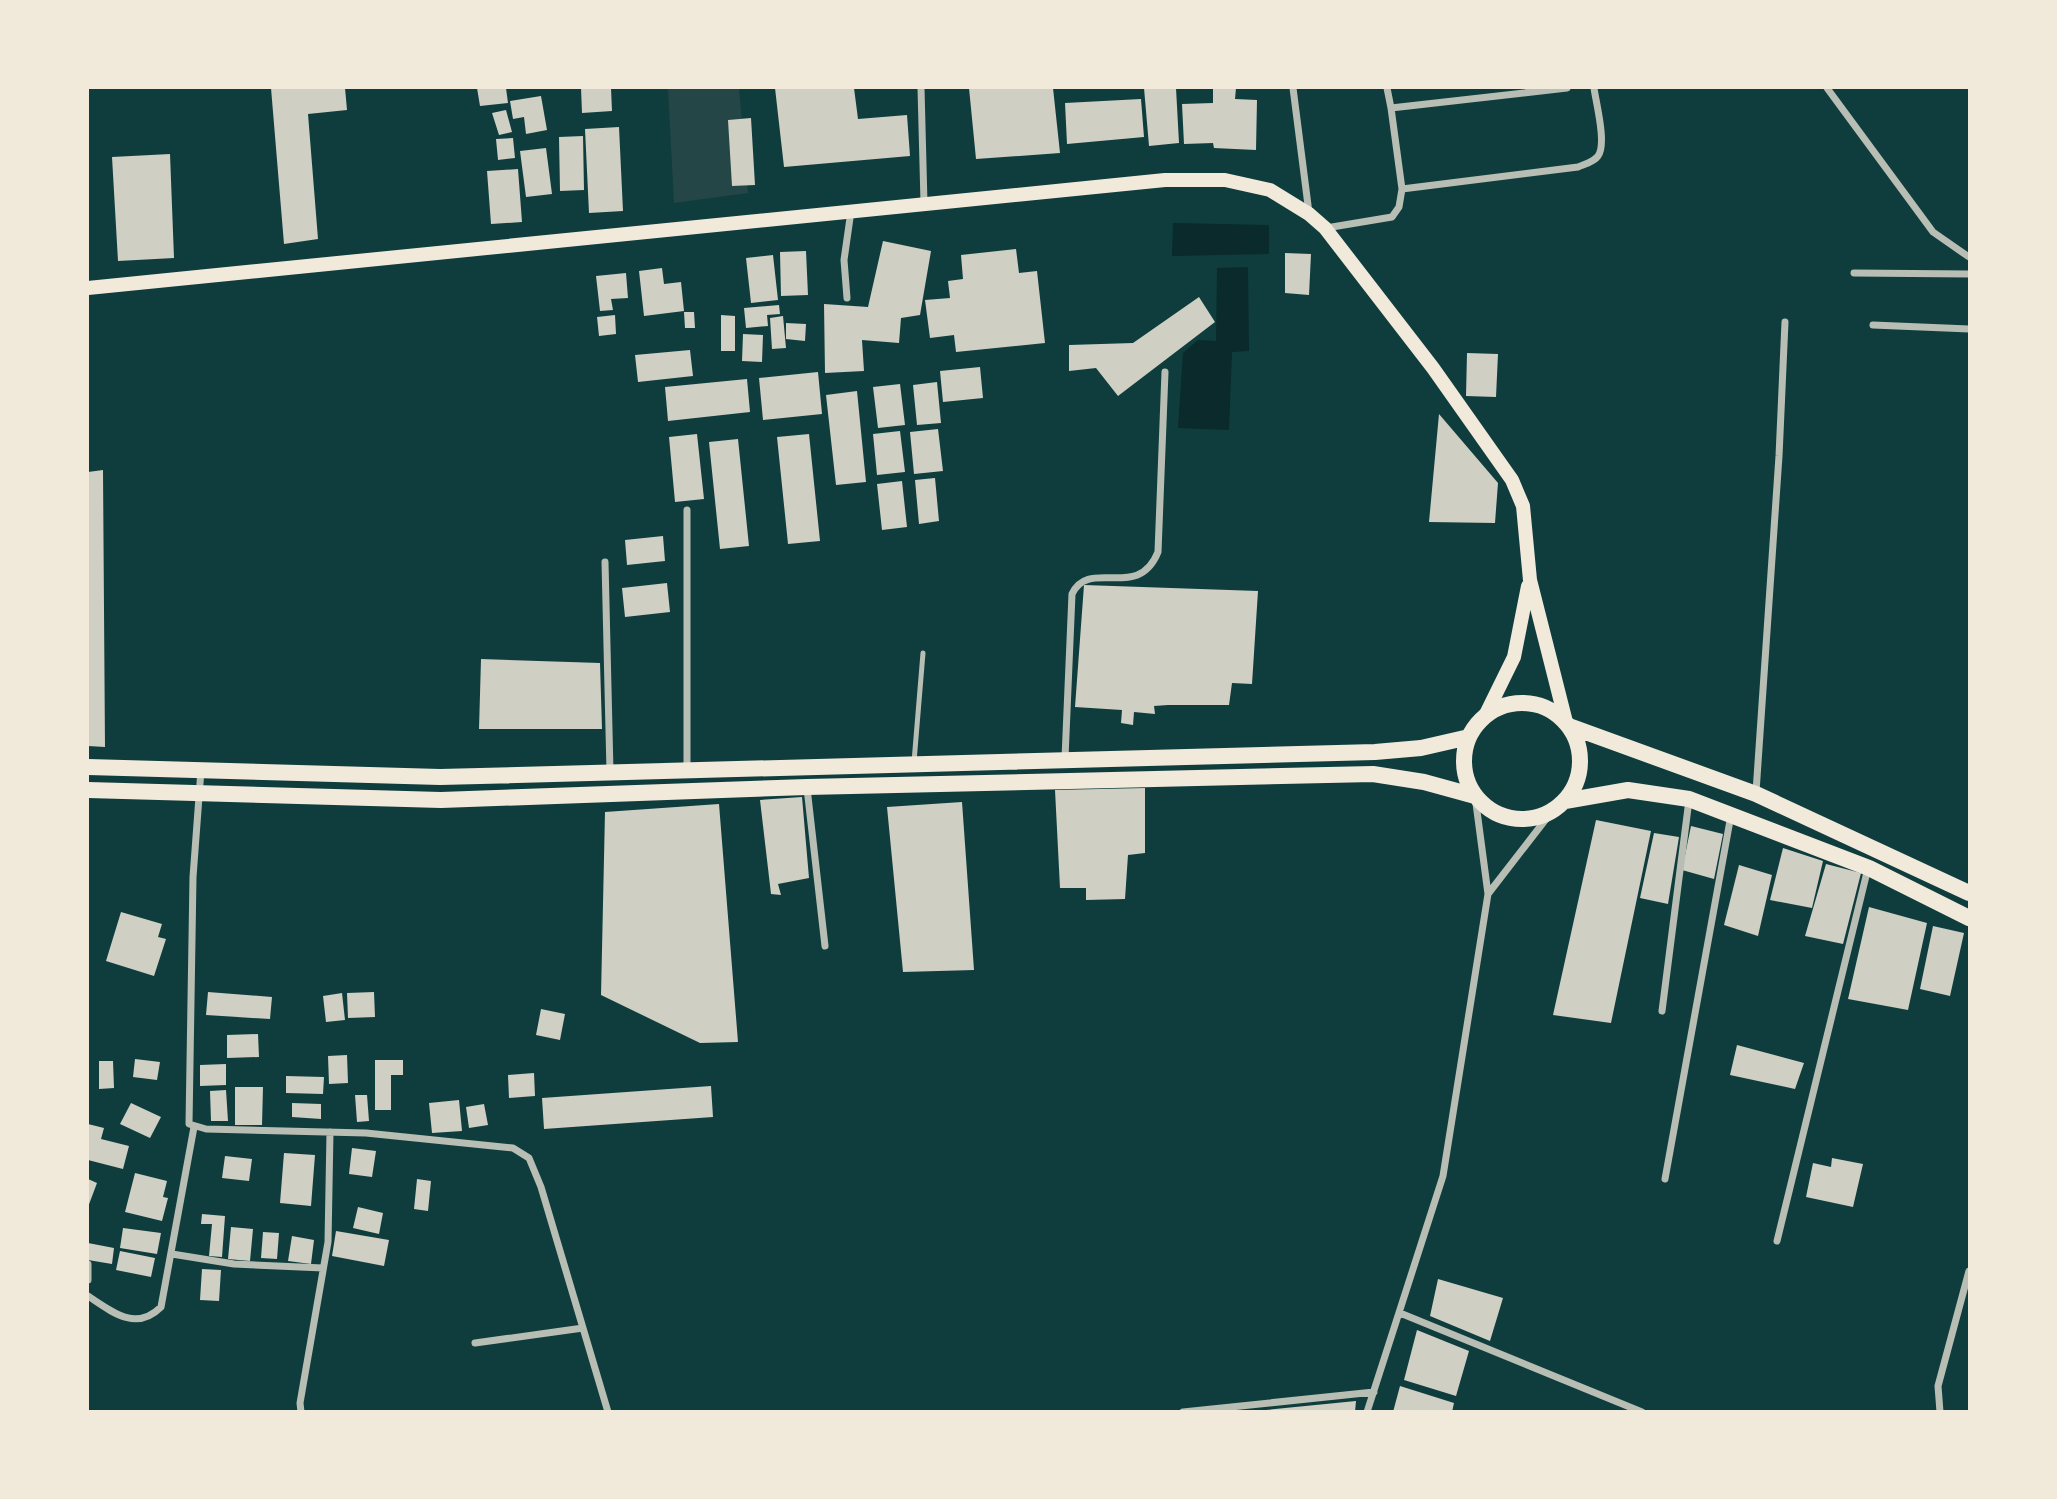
<svg xmlns="http://www.w3.org/2000/svg" width="2057" height="1499" font-family="Karla,sans-serif">
	<style>
		.green { fill: #244646 }
		.water { fill: #0a2a2b }
		.building { fill: #cfcfc3 }
		.lines { fill: none; stroke-linecap: round; stroke-linejoin: round }
		.service { stroke: #b8beb3; stroke-width: 5 }
		.minor { stroke: #b8beb3; stroke-width: 7 }
		.secondary { stroke: #f1e9da; stroke-width: 14 }
		.primary { stroke: #f1e9da; stroke-width: 16 }
	</style>
	<rect width="100%" height="100%" fill="#0f3d3e"/>
	<path class="green" d="M668,88H739L748,193L674,203Z"/>
	<path class="water" d="M1173,223L1269,225V254L1172,256Z
		M1248,267L1249,351L1232,352L1229,430L1178,428L1183,353L1198,340L1216,341L1217,268Z"/>
	<path class="building" d="M271,88H345L347,110L308,114L318,239L284,244Z
		M477,88H506L508,103L480,106Z
		M581,88H611L612,111L582,113Z
		M775,88H854L858,119L907,115L910,156L784,167Z
		M969,88H1053L1060,153L976,159Z
		M1144,88H1176L1179,143L1149,146Z
		M1213,88H1236L1235,99L1257,100L1256,150L1214,148L1213,143L1184,144L1182,104L1213,103Z
		M541,96L547,130L526,134L524,117L513,119L510,101Z
		M1141,99L1144,137L1067,144L1065,103Z
		M506,110L512,132L499,135L492,113Z
		M751,118L755,185L732,186L728,120Z
		M619,127L623,211L589,213L585,129Z
		M583,136L584,190L560,191L559,137Z
		M513,138L515,158L498,160L496,139Z
		M546,148L552,194L526,197L520,151Z
		M170,154L174,258L118,261L112,157Z
		M518,169L522,222L491,224L487,171Z
		M883,241L931,251L920,315L901,318L899,343L862,340L864,371L825,373L824,304L868,307Z
		M1016,249L1019,273L1037,271L1045,343L956,352L954,335L930,338L925,300L950,298L948,281L963,279L961,255Z
		M806,251L808,295L781,296L780,252Z
		M1285,253L1311,254L1309,295L1285,293Z
		M773,255L778,300L751,303L746,258Z
		M662,268L664,284L681,282L684,311L644,316L639,271Z
		M626,273L628,298L611,299L613,310L600,311L596,276Z
		M1199,297L1215,322L1118,396L1096,368L1069,371V345L1133,343Z
		M779,305L780,314L767,315L768,326L746,328L744,308Z
		M684,312H694L695,328H685Z
		M615,315L616,334L599,336L597,317Z
		M721,315L735,316V351H721Z
		M783,316L786,348L772,349L770,318Z
		M786,323L806,324L805,341L786,339Z
		M743,334L763,335L762,362L742,361Z
		M690,350L693,376L638,382L635,355Z
		M1467,353L1498,354L1496,397L1466,396Z
		M980,367L983,398L943,402L940,371Z
		M818,372L822,414L763,420L759,378Z
		M747,379L750,412L668,421L665,387Z
		M937,382L941,423L917,425L913,385Z
		M900,384L905,425L878,428L873,387Z
		M857,391L866,482L836,485L826,395Z
		M1439,414L1498,483L1495,523L1429,522Z
		M938,429L943,471L914,474L910,432Z
		M900,431L905,472L877,475L873,434Z
		M697,434L704,499L675,502L669,437Z
		M809,434L820,541L788,544L777,437Z
		M738,439L749,546L720,549L709,442Z
		M103,470L105,747L88,746V472Z
		M935,478L939,521L919,524L915,480Z
		M902,481L907,527L882,530L877,484Z
		M663,536L665,561L627,565L625,540Z
		M667,583L670,612L625,617L622,588Z
		M1084,585L1258,591L1252,684L1232,683L1229,705H1168L1154,706L1155,714L1134,712L1133,725L1121,723L1122,710L1075,707Z
		M481,659L600,663L602,729H479Z
		M1145,788V853L1128,855L1125,899L1086,900V888H1060L1055,790Z
		M802,797L809,878L778,884L781,895L771,894L760,800Z
		M962,802L974,970L903,972L887,807Z
		M719,804L738,1042L700,1043L601,995L605,812Z
		M1596,820L1651,831L1611,1023L1553,1015Z
		M1691,826L1723,834L1714,879L1682,870Z
		M1654,833L1679,837L1668,904L1640,898Z
		M1783,848L1823,861L1812,908L1770,900Z
		M1826,864L1861,873L1843,944L1805,936Z
		M1739,865L1772,875L1758,936L1724,925Z
		M1869,907L1927,923L1908,1010L1848,999Z
		M121,912L162,924L158,937L166,939L154,976L106,961Z
		M1933,926L1964,933L1950,996L1920,989Z
		M208,992L272,997L270,1019L206,1015Z
		M374,992L375,1017L348,1018L347,993Z
		M342,993L345,1020L326,1022L323,996Z
		M541,1009L565,1014L560,1040L536,1035Z
		M258,1034L259,1057L227,1058V1035Z
		M1737,1045L1804,1063L1795,1089L1730,1075Z
		M347,1055L348,1083L329,1084L328,1056Z
		M135,1059L160,1062L157,1080L133,1077Z
		M375,1060H403V1075H391V1110H375Z
		M99,1061H113L114,1088L99,1089Z
		M226,1064V1085L200,1086V1065Z
		M534,1073L535,1096L509,1098L508,1075Z
		M286,1076L324,1077L323,1094L286,1093Z
		M711,1086L713,1117L544,1129L542,1098Z
		M235,1087H263L262,1125H235Z
		M226,1090L228,1121H211L210,1091Z
		M355,1095H367L369,1121L357,1122Z
		M459,1100L462,1131L432,1133L429,1103Z
		M131,1103L161,1117L150,1138L120,1124Z
		M292,1103L321,1104V1119L292,1117Z
		M484,1104L488,1125L469,1128L466,1107Z
		M88,1124L104,1128L101,1139L129,1146L123,1169L88,1160Z
		M352,1148L376,1151L372,1177L349,1174Z
		M284,1153L315,1155L311,1206L280,1203Z
		M225,1156L252,1159L249,1181L222,1178Z
		M1832,1158L1863,1164L1853,1207L1806,1197L1813,1163L1831,1167Z
		M135,1173L167,1181L163,1197L168,1198L162,1221L125,1212Z
		M88,1179L97,1183L88,1207Z
		M417,1179L431,1181L428,1211L414,1209Z
		M358,1207L383,1213L379,1234L353,1228Z
		M202,1214L225,1216L222,1257L209,1256L212,1224H201Z
		M231,1227L253,1229L250,1261L228,1259Z
		M123,1228L161,1233L157,1254L120,1248Z
		M336,1231L389,1240L384,1266L332,1256Z
		M263,1232L279,1233L277,1259L261,1258Z
		M292,1236L314,1240L311,1264L288,1261Z
		M88,1243L114,1248L112,1264L88,1260Z
		M120,1251L155,1258L151,1277L116,1270Z
		M202,1269L221,1270L219,1301L200,1300Z
		M1438,1279L1503,1298L1490,1341L1430,1316Z
		M1417,1330L1469,1351L1456,1396L1404,1380Z
		M1400,1386L1454,1403L1452,1412H1393Z
		M1356,1401L1355,1412H1266V1410Z"/>
	<g class="lines">
		<path class="service" d="M914,762L923,653"/>
		<path class="minor" d="M921,88L924,203
			M1293,88L1309,213
			M1387,88L1391,108
			M1827,88L1933,232L1969,257
			M1402,189L1391,108L1567,88
			M1326,228L1392,217L1399,207L1402,189L1578,167C1585,164 1594,162 1598,156C1607,144 1596,103 1594,88
			M1854,273L1969,274
			M847,298L844,260L851,211
			M1873,325L1969,329
			M687,510V770
			M605,562L610,772
			M1065,758L1072,594C1089,557 1138,602 1158,552L1165,372
			M201,770L193,877L189,1124L206,1129L366,1133L513,1148L529,1158L541,1187L608,1412
			M807,788L825,946
			M1756,792L1779,456L1785,322
			M1488,894L1553,810
			M1662,1011L1689,800
			M1665,1179L1731,815
			M1777,1241L1868,868
			M172,1254L234,1264L323,1268
			M88,1264V1280
			M88,1296C112,1312 136,1332 161,1307L194,1127
			M1400,1313L1642,1412
			M475,1343L583,1328
			M301,1412L300,1403L328,1242L330,1132
			M1183,1412L1374,1392
			M1367,1412L1443,1176L1488,894L1475,796
			M1940,1412L1938,1386L1969,1271"/>
		<path class="secondary" d="M88,288L1165,180H1225L1270,190L1309,214L1325,228L1433,368L1512,480L1523,506L1530,580L1566,722
			M1485,716L1514,657L1528,586"/>
		<path class="primary" d="M1464 761a58 58 0 1 1 116 0a58 58 0 1 1-116 0Z
			M1569,726L1756,794L1969,893
			M88,767L440,777L1375,752L1421,748L1469,737
			M88,790L441,800L807,787L1373,774L1424,782L1475,796
			M1565,801L1628,790L1689,799L1869,868L1969,918"/>
	</g>
	<rect width="2057" height="1499" fill="none" stroke="#f1e9da" stroke-width="178"/>
</svg>
